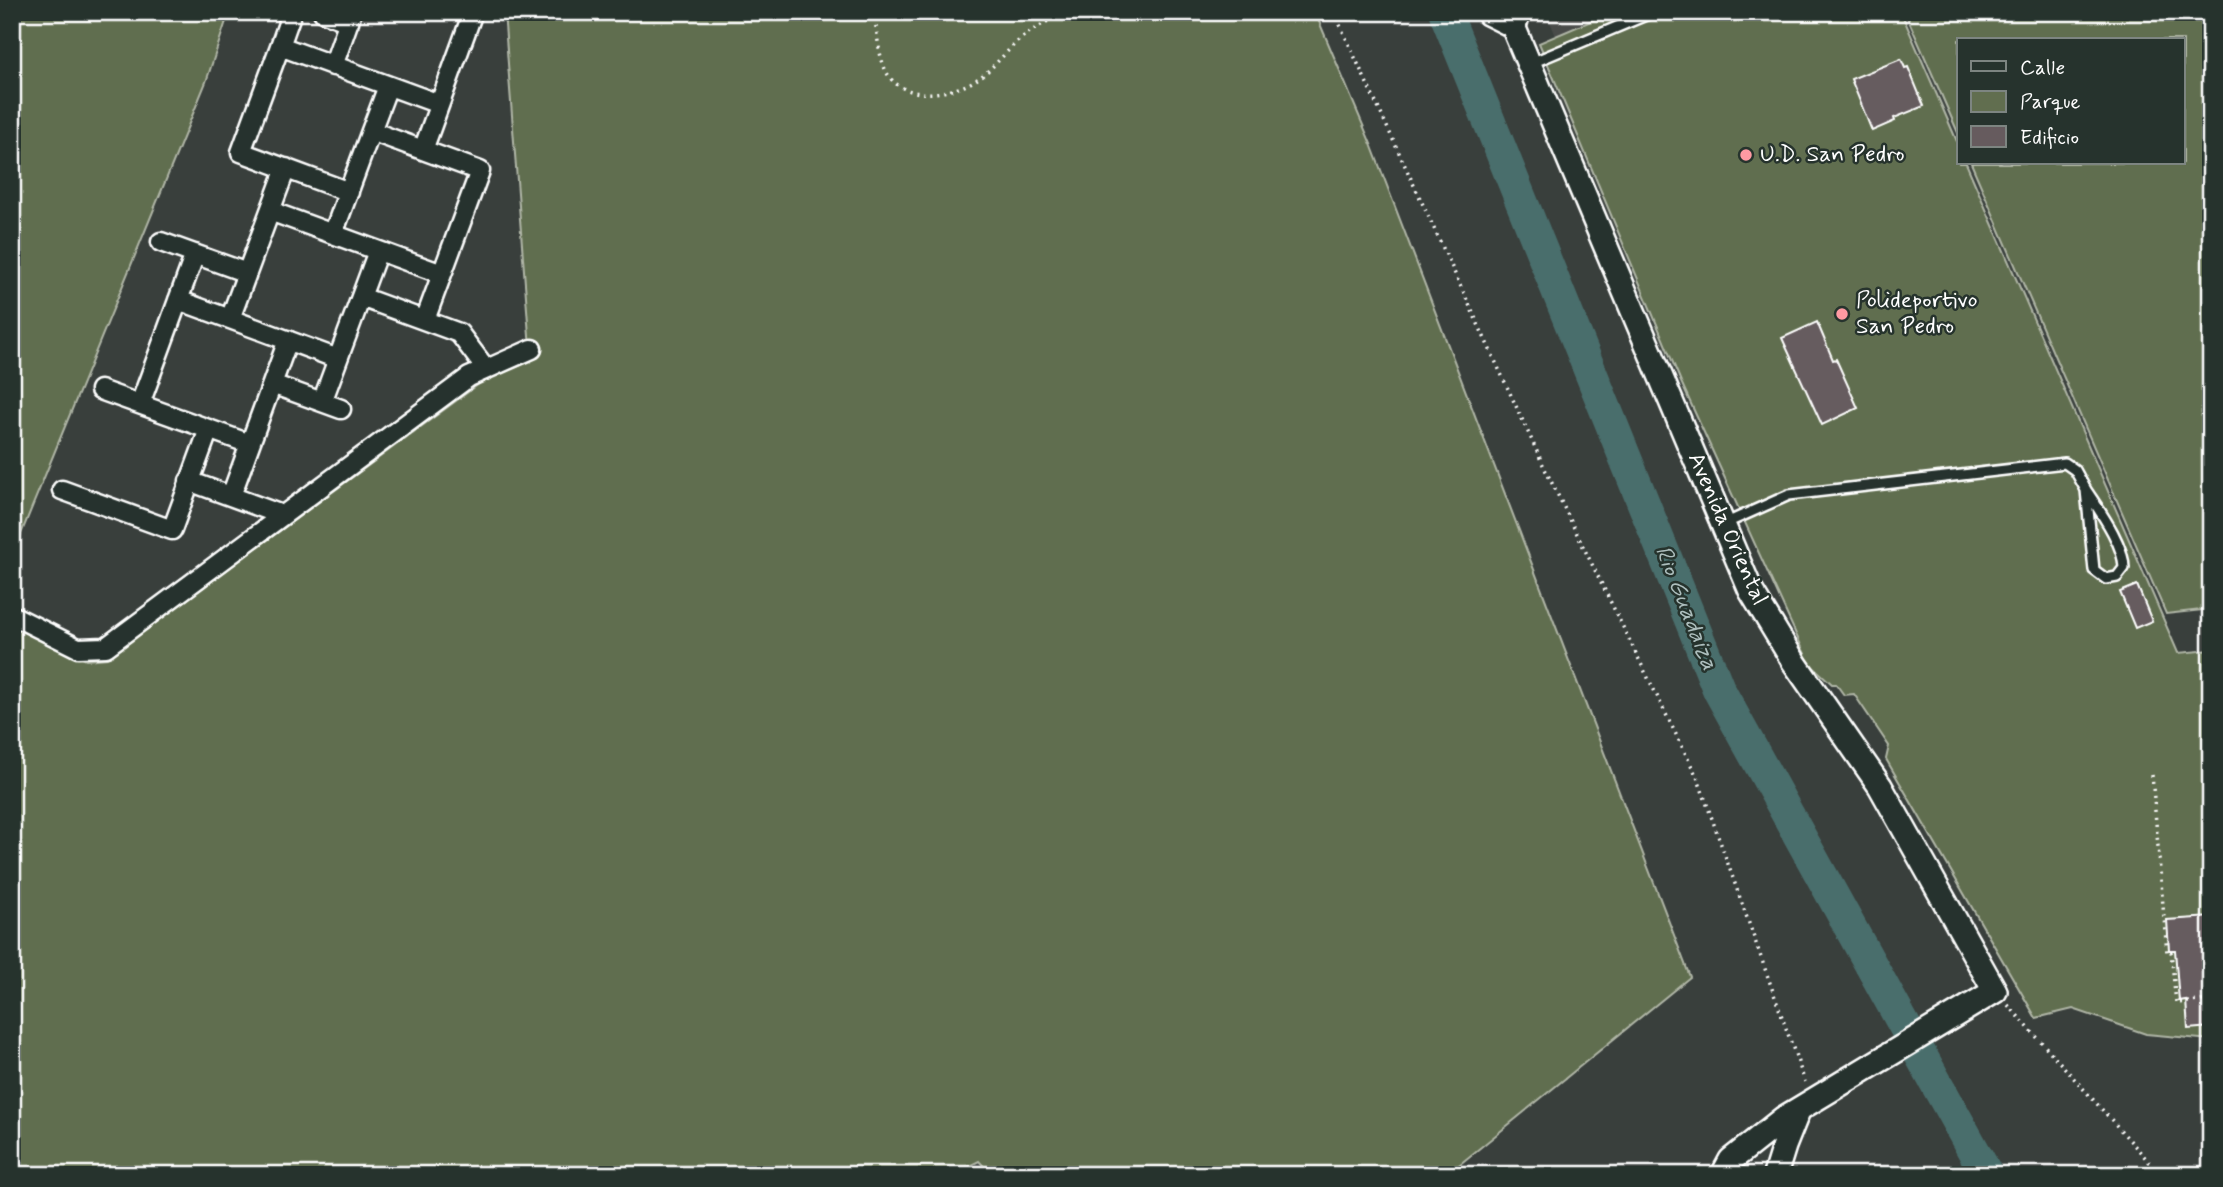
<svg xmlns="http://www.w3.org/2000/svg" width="2223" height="1187" font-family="Mynerve,sans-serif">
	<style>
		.built { fill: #4a4b4a }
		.green { fill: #616e4f; stroke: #b0b6a7; stroke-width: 2 }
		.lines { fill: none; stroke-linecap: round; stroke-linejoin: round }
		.river { stroke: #496e6c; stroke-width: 33 }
		.building { fill: #665b5e; stroke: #fff; stroke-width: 2 }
		.service-casing { stroke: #fff; stroke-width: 14 }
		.minor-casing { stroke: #fff; stroke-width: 23 }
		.tertiary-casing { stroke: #fff; stroke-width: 28 }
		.path { stroke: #fff; stroke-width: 3.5; stroke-dasharray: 2 5; stroke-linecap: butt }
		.service { stroke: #26332d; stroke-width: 9 }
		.minor { stroke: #26332d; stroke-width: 18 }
		.tertiary { stroke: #26332d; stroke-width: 23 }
		.poi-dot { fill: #ff9aa2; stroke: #26332d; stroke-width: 2.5 }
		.labels { text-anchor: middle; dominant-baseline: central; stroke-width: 5; stroke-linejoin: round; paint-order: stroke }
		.poi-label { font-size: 23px; fill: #fff; stroke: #26332d; text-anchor: start }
		.street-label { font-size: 23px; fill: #fff; stroke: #26332d }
		.water-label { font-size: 24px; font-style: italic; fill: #adbebd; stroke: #26332d }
	</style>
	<rect width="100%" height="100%" fill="#393f3c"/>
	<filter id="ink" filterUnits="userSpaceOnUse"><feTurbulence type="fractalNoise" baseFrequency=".0143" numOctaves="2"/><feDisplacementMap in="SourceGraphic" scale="14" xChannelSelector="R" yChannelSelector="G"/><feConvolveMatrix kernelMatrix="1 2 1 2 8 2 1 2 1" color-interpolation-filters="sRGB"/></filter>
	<g filter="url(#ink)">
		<path class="built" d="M1546,12H1612L1556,36Z"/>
		<path class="green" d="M12,12H64L66,15L78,12H229L206,82L12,556Z
			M504,12H1315L1371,144L1690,977L1454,1169L1443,1175H992L979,1161L952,1175H12V624L86,660L107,658L483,381L531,361Z
			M1612,12H1901L1959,146V163H1966L2178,653L2211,650V1040L2146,1034L2073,1009L2036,1018L1886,759L1889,746L1854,694L1844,695L1836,684H1832L1809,663L1681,382L1539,43Z
			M1905,12H2211V609L2166,614L1971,163H2183V40H1959V135Z"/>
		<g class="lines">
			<path class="river" d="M1445,12L1719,690L1987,1175"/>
		</g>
		<path class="building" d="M1901,59L1905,68L1908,67L1924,106L1894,118L1895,121L1872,131L1851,79Z
			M1817,322L1833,360L1836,359L1858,408L1822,425L1782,338Z
			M2137,585L2152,621L2135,628L2120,592Z
			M2211,917V1027L2188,1029L2186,1000L2179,1001L2175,950H2169L2167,920Z"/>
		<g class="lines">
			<g class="service-casing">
				<path id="service" d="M1480,12L1484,19L1518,36L1526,12
					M1529,64L1653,12
					M1724,524L1789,495L2065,463L2075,470L2086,490L2094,570L2106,579L2117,577L2124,568C2124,544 2099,510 2086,490"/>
			</g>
			<g class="minor-casing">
				<path id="minor" d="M292,12L280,46L439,104
					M323,12L349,22
					M280,46L241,152L349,192
					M333,66L352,12
					M388,86L371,131L480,171L425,320
					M423,150L473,12
					M286,168L270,211L442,274
					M333,234L371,131
					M161,242L247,273L230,319L178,300
					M247,273L270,211
					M361,297L459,333L486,369
					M230,319L338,359
					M288,340L272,384L341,409
					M100,390L250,444L231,496
					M322,402L378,251
					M140,404L195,254
					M250,444L272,384
					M189,481L282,515
					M62,490L172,530L209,429
					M12,615L78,648L106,647L469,377L532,349"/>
			</g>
			<g class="tertiary-casing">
				<path id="tertiary" d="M1507,12L1751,591L1794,662L1880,786L1995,991L1784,1118L1731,1160L1724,1173
					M1775,1175L1784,1146L1798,1111"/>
			</g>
			<path class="path" d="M874,12C877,31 878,54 886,71C902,104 954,95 979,78C996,66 1009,47 1027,34C1038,26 1052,19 1065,12
				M1334,12L1546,471L1698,779L1805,1082
				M2152,775L2167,953L2171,952L2176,1003L2211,1000
				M2008,1005L2161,1175"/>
			<use href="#service" class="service"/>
			<use href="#minor" class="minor"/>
			<use href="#tertiary" class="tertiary"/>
		</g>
	</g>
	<g class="poi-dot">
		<circle cx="1746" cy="155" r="7"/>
		<circle cx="1842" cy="314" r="7"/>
	</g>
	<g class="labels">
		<g class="poi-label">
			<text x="1760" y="155">U.D. San Pedro</text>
			<text x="1856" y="301">Polideportivo<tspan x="1856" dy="26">San Pedro</tspan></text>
		</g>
		<g class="street-label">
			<text transform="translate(1727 529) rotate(66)">Avenida Oriental</text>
		</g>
		<g class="water-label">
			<text transform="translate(1686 608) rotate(68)">Rio Guadaiza</text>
		</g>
	</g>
	<rect width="2223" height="1187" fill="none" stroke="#26332d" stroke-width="42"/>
	<rect x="21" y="21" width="2181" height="1145" fill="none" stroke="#fff" stroke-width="2.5" filter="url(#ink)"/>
	<rect x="1957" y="38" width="228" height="126" fill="#26332d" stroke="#7d8581" stroke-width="2"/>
	<rect x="1971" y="61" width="35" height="10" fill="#26332d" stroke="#7d8581" stroke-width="2"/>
	<text x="2020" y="74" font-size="21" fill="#ffffff">Calle</text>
	<rect x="1971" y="91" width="35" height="21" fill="#616e4f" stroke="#7d8581" stroke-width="2"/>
	<text x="2020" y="108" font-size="21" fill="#ffffff">Parque</text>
	<rect x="1971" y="126" width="35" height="21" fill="#665b5e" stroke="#7d8581" stroke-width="2"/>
	<text x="2020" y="144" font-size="21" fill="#ffffff">Edificio</text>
</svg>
